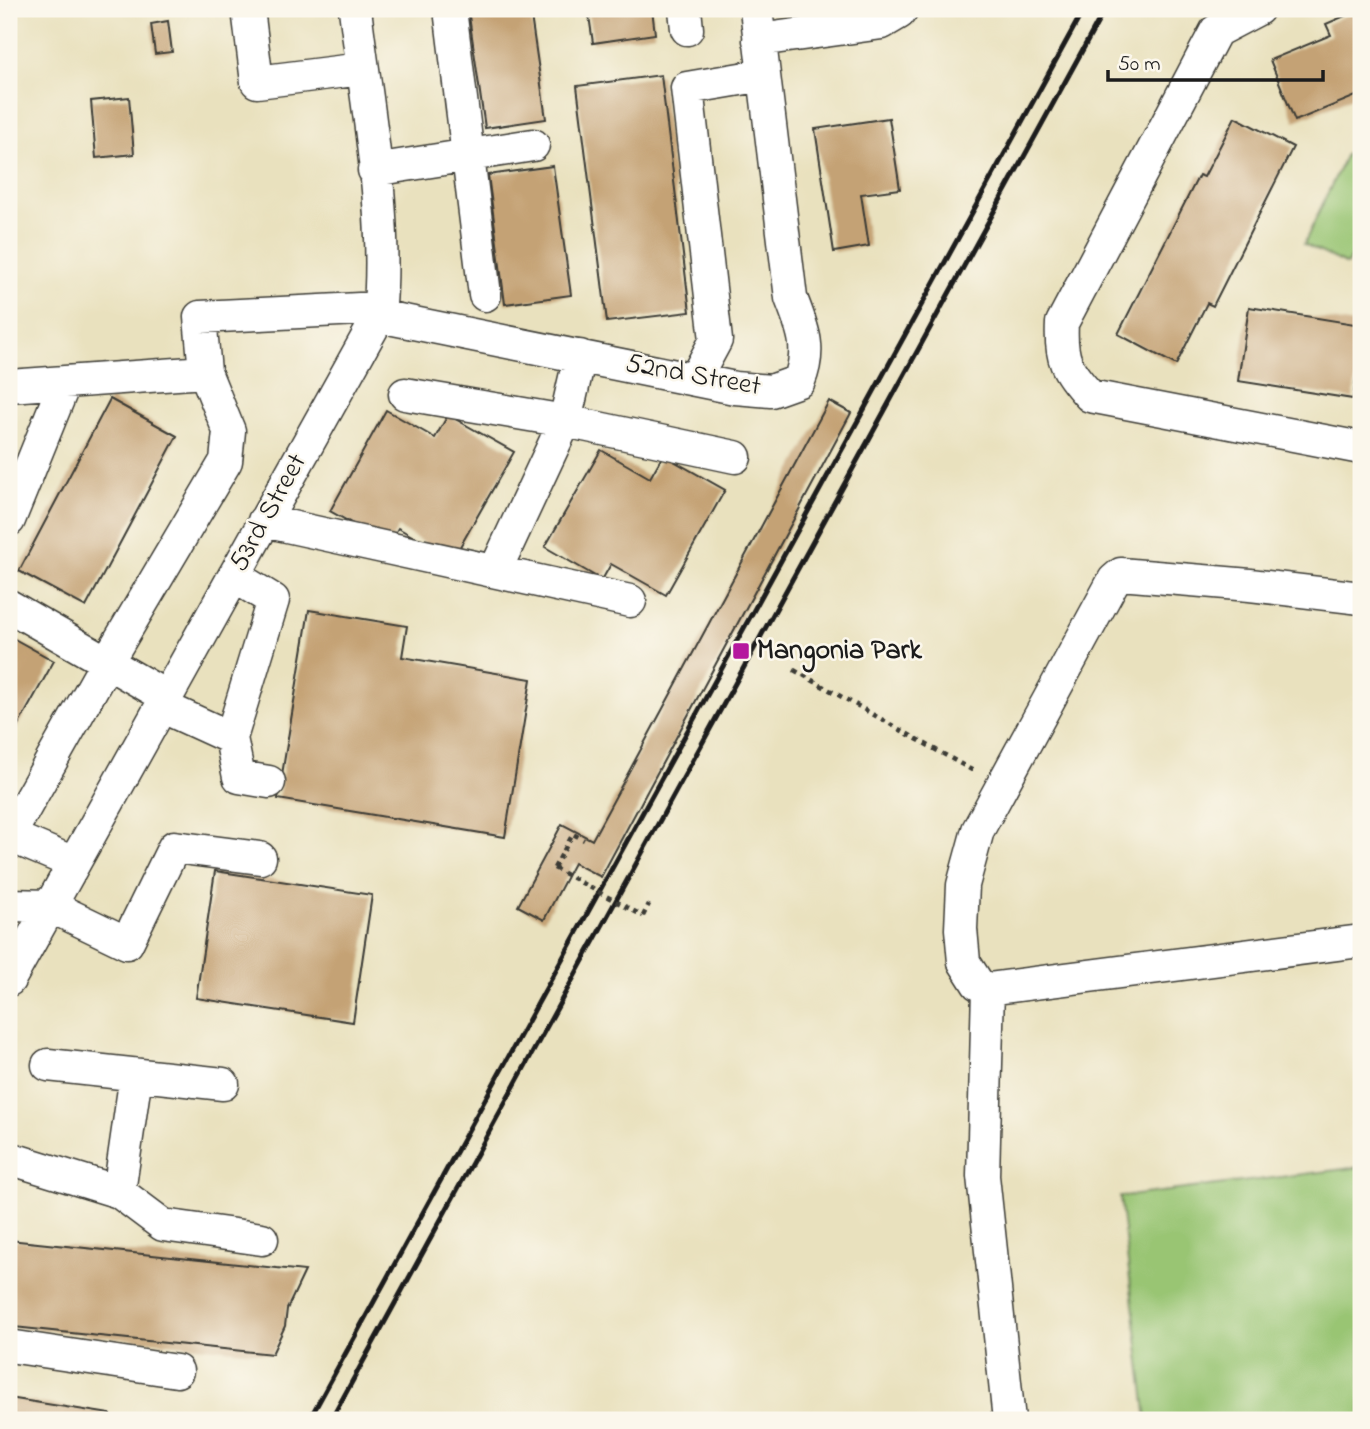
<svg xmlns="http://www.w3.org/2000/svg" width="1370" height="1429" font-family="'Indie Flower',sans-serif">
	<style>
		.green { fill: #99c573; stroke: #5a7048; stroke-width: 2 }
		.building { fill: #c4a274 }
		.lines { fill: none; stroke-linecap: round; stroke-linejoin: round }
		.minor-casing { stroke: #3b3a34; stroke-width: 35 }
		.path { stroke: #3b3a34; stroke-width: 4.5; stroke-dasharray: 5 5; stroke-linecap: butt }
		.minor { stroke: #fff; stroke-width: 32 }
		.rail { stroke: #1c1c1c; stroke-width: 5 }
		.path-bridge { stroke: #3b3a34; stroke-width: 4.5; stroke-dasharray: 5 5; stroke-linecap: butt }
		.poi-dot { fill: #b5179e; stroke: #fbf7ec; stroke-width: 2.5 }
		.labels { text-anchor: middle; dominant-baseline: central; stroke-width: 5; stroke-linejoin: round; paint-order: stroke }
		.street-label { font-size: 28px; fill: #1c1c1c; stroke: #fbf7ec }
		.poi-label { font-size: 28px; font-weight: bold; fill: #1c1c1c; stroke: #fbf7ec; text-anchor: start }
	</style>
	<rect width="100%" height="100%" fill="#fbf7ec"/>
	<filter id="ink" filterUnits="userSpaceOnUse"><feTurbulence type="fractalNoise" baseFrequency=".0143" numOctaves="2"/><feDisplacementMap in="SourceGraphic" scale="14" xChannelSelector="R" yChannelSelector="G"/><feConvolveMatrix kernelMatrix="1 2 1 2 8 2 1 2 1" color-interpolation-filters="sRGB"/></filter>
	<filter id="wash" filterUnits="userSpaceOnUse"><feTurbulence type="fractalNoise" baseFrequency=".00686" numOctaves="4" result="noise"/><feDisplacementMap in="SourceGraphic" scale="28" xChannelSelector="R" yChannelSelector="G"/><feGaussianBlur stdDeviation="1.57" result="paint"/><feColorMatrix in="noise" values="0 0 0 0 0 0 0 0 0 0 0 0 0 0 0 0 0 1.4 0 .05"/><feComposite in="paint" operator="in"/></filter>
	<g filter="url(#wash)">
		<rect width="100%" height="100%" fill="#e9e1be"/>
		<path class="green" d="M1346,154L1361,161V235L1347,265L1304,244Z
			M1361,1167V1420H1147L1120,1197Z"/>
		<g id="blocks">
			<path class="building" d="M468,9H530L546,119L485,128Z
				M588,9H652L655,34L593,43Z
				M1361,9V88H1359L1361,94L1295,121L1270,60L1331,35L1326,24Z
				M168,21L172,52L155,54L151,24Z
				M661,75L690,312L607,322L577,86Z
				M129,97L134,154L96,158L91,101Z
				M1235,117L1293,147L1213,306L1207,303L1176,365L1118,334L1199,175L1204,177Z
				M889,118L900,189L861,194L869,246L834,252L815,129Z
				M553,166L571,295L505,304L488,175Z
				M1249,307L1361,325V342L1353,399L1238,381Z
				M110,399L177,436L86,607L19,571Z
				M829,401L851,413L601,877L574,863L544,920L518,906L562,824L592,840Z
				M386,410L435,438L448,415L514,452L453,559L398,528L389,544L330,511Z
				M601,450L650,478L663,455L725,490L666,595L611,564L602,580L545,547Z
				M309,610L407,626L402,657L531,679L505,837L278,799Z
				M9,636L54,661L9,742Z
				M215,871L372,895L353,1022L196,998Z
				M9,1240L305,1271L287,1309L285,1326L272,1354L14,1327L9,1325Z
				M9,1398L110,1414L109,1420H9Z"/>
		</g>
	</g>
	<g filter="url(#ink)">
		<use href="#blocks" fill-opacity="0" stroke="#3b3a34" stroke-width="2"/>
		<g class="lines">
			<g class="minor-casing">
				<path id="minor" d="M248,9L257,82L362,69
					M450,9L485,295
					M685,9L687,29
					M1258,9L1216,31L1062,323C1060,359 1066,370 1090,396L1361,448
					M759,40L882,23L899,13L902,9
					M374,170L533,145
					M379,316L735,388L771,391L799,381C812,349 803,329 791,298L756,9
					M695,379L716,340L687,88L764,75
					M9,386L205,372L200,317L379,308
					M405,394L565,421L735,457
					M9,520L65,382
					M264,521L630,601
					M495,571L565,421L580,356
					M1361,598L1250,585L1132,575L1121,574L1114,580L978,830L963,885L961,929L964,962L978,984L988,989L1361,941
					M9,606L167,697
					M161,706L231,738L239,777L269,782
					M231,738L273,600L234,576
					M9,836L107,662L226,461L229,431L205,372
					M10,836L74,863
					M9,905L50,906L127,943L174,847L260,858
					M9,980L379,316C389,216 367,109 355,9
					M988,989L983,1176L1009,1420
					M48,1065L223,1084
					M9,1158L119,1192L136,1075
					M119,1192L163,1225L262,1239
					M9,1346L177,1371"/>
			</g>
			<path class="path" d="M794,670L977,773
				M554,868L573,834L584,840
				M643,916L649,904"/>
			<use href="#minor" class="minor"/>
			<path class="rail" d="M309,1420L1084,9
				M331,1420L1105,9"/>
			<path class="path-bridge" d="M554,868L643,916"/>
		</g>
	</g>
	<rect class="poi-dot" x="732" y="642" width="18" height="18" rx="3.5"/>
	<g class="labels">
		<g class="street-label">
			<text transform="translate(693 376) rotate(10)">52nd Street</text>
			<text transform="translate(269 513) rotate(-61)">53rd Street</text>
		</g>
		<g class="poi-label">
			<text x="757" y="651">Mangonia Park</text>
		</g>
	</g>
	<rect width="1370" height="1429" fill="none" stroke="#fbf7ec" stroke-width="35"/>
	<path d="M1108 70v10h215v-10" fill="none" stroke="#1c1c1c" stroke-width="3.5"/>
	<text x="1118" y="70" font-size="21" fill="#1c1c1c" stroke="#fbf7ec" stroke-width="5" paint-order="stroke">50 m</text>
</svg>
